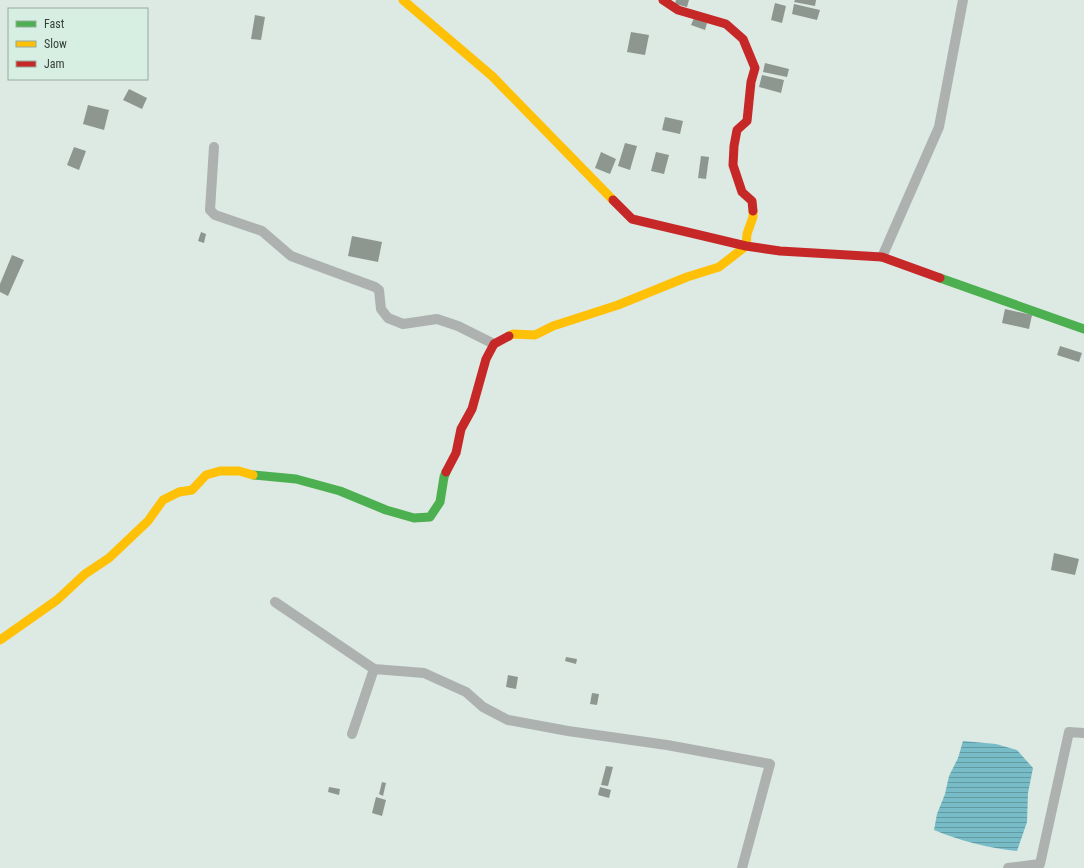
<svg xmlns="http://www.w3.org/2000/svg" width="1084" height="868" font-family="'Roboto Condensed',sans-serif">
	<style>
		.water { fill: url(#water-rules) }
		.building { fill: #8e9690 }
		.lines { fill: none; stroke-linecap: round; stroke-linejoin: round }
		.street { stroke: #adb2b0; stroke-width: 10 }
		.fast { stroke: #4caf50; stroke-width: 9 }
		.slow { stroke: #ffc107; stroke-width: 9 }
		.jam { stroke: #c62828; stroke-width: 9 }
	</style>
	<defs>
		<pattern id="water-rules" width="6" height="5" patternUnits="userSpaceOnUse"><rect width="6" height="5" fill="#77bcc6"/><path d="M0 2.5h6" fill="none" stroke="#629aa2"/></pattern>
	</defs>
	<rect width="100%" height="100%" fill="#dde9e3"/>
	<path class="water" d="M963,741L996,744L1017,750L1033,768L1028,793L1027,822L1017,851C988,848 961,841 934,830L937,814L945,794L949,776L958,758Z"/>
	<path class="building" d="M676,0H689L687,7L675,4Z
		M795,0H816L815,6L794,2Z
		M775,3L786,6L782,23L771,20Z
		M794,4L820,10L817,20L792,14Z
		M255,15L265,17L261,40L251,39Z
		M694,18L707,23L705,30L691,25Z
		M631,32L649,35L645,55L627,52Z
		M765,63L789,69L787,77L763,72Z
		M762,75L784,80L781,93L759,87Z
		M129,89L147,98L142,109L123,100Z
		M88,105L109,110L104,130L83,124Z
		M665,117L683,121L680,134L662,130Z
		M625,143L637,146L630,170L618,166Z
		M74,147L86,151L79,170L67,165Z
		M601,152L616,159L610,174L595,168Z
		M656,152L669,155L664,174L651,171Z
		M701,156L709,157L706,179L698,178Z
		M201,232L206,234L204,243L198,241Z
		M352,236L382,242L378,262L348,256Z
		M12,255L24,260L8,296L0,292V284Z
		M1005,309L1032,315L1029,329L1002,323Z
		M1060,346L1082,353L1079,362L1057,355Z
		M1054,553L1079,559L1075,575L1051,570Z
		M566,657L577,659L576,664L565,661Z
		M508,675L518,677L516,689L506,687Z
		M592,693L599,694L597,705L590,704Z
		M606,766L613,767L608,786L601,785Z
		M382,782L386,783L383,796L379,794Z
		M329,787L340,789L339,795L328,792Z
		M600,787L611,790L609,798L598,795Z
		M376,797L386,800L382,816L372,813Z"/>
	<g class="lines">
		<path class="street" d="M214,147L210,210L215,215L262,231L291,256L375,287L379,290L381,309L388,318L403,324L437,319L458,326L494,344
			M882,257L939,127L963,0
			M275,602L374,669
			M352,734L374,669L424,673L466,692L483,707L508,720L568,731L667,745L770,764L742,868
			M1008,868L1040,864L1069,732L1084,733"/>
		<path class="fast" d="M940,278L1084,329
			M253,475L296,479L340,491L386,510L414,518L430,517L440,502L444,477L446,472"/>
		<path class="slow" d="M403,0L492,76L613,200
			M509,336L513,334L535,335L553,326L618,305L687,277L719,267L746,246L747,234L753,217V211
			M0,640L57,600L85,574L109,558L148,521L163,500L179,492L192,490L206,475L220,471H239L253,475"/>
		<path class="jam" d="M663,0L678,10L726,24L743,39L755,68L751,82L747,121L737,130L734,146L733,165L742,192L752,201L753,211
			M613,200L632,219L746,246L780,251L882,257L940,278
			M446,472L456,453L461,429L472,409L486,359L494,344L509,336"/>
	</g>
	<rect x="8" y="8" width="140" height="72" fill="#d7efe3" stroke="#97a9a0"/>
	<rect x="16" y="21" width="20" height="6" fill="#4caf50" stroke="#97a9a0"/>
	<text x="44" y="28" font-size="12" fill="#363f3b">Fast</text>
	<rect x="16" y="41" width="20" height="6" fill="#ffc107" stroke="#97a9a0"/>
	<text x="44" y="48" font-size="12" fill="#363f3b">Slow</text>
	<rect x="16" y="61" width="20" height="6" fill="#c62828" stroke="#97a9a0"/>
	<text x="44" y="68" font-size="12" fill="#363f3b">Jam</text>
</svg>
